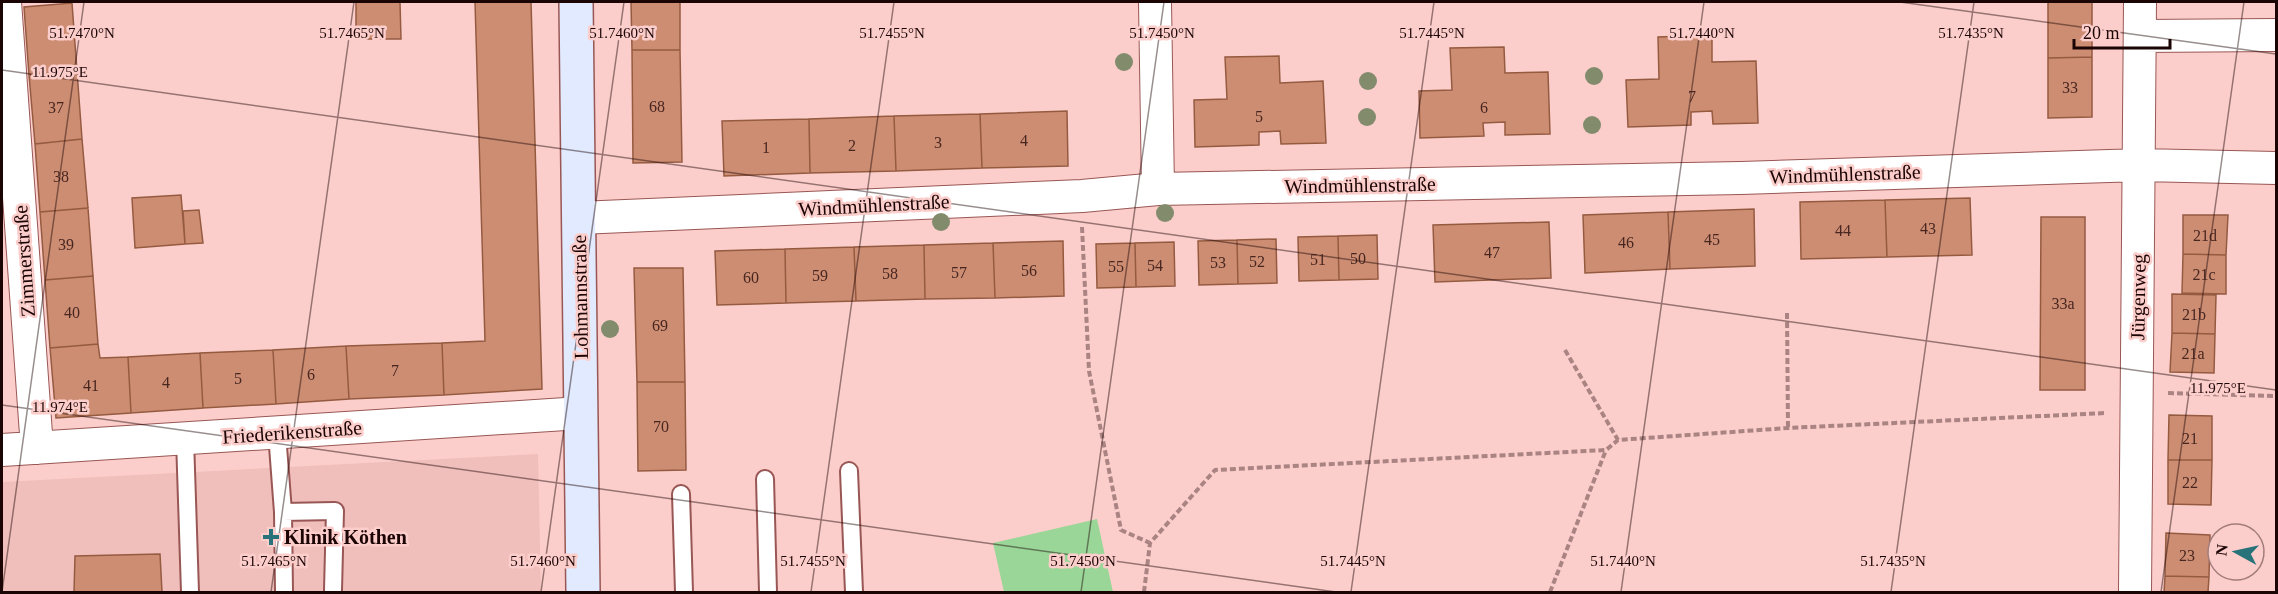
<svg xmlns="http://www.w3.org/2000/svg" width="2278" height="594" font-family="'Times New Roman',serif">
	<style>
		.built { fill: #f1bfbb }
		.green { fill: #9ad698 }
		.building { fill: #cd8d73; stroke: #955b41; stroke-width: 1.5 }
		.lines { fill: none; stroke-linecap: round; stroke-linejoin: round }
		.service-casing { stroke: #985754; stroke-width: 20 }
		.minor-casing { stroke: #985754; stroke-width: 34 }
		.secondary-casing { stroke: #985754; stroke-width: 36 }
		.path { stroke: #aa8482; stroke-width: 4; stroke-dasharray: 6 3; stroke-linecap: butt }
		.service { stroke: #fff; stroke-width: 16 }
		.minor { stroke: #fff; stroke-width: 32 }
		.secondary { stroke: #e1eafe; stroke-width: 33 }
		.tree { fill: #828c6d }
		.ticks { fill: none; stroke: #1b0404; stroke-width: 1.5; stroke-opacity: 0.45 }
		.poi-dot { fill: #287279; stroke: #fccecb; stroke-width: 2 }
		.labels { text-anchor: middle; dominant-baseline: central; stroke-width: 5; stroke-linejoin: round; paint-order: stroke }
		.number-label { font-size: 16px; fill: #482620 }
		.street-label { font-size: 20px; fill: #1b0404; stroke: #fccecb }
		.poi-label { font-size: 20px; font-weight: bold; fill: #1b0404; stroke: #fccecb; text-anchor: start }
		.ticks-label { font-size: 15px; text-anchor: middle; fill: #1b0404; stroke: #fccecb; stroke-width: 5; stroke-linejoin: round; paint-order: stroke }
	</style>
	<rect width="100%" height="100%" fill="#fccecb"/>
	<path class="built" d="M538,454L541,592H2V482Z"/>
	<path class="green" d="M1097,519L1113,592H1004L993,543Z"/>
	<path class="building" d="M356,2H400L401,39H356Z
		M475,2H531L542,389L444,395L442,343L485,341Z
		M631,2H680V50H632Z
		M2048,2H2092V57L2048,58Z
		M72,3L77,71L29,75L24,7Z
		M1712,35V62L1756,61L1758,123L1713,124L1712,111L1691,112V125L1628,127L1626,80L1659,79L1658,37Z
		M1504,47L1505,73L1548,72L1550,134L1505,135V122L1483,123L1484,136L1420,138L1419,91L1452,90L1450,48Z
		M632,50H680L682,162L633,163Z
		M1279,56L1280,83L1323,81L1326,143L1281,144L1280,131L1259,132V145L1195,147L1194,100L1227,99L1225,57Z
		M2092,57V117L2048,118V58Z
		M77,71L82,139L35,144L29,75Z
		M1067,111L1068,166L982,168L980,114Z
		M980,114L982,168L896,171L894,116Z
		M894,116L896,171L810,173L809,119Z
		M809,119L810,173L724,176L722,121Z
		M82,139L88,208L40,212L35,144Z
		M181,195L185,244L135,248L132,198Z
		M1970,198L1972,255L1887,257L1885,200Z
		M1885,200L1887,257L1801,259L1800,202Z
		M88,208L93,276L45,280L40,212Z
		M1754,209L1755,266L1670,269L1668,212Z
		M199,210L203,243L185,244L183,211Z
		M1668,212L1670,269L1585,273L1583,215Z
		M2183,215H2228L2226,255L2183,254Z
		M2041,217H2085V390H2040Z
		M1549,222L1551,278L1435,282L1433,225Z
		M1377,235L1378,279L1339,280L1338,236Z
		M1338,236L1339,280L1299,281L1298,237Z
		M1276,239L1277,283L1238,284L1237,240Z
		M1237,240L1238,284L1199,285L1198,241Z
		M1063,241L1064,296L995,298L993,243Z
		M1174,242L1175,286L1136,287L1135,243Z
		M993,243L995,298L925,299L924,245Z
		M1135,243L1136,287L1097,288L1096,244Z
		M924,245L925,299L856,301L854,247Z
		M854,247L856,301L786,303L785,249Z
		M785,249L786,303L717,305L715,251Z
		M2183,254L2226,255V294L2182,293Z
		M634,268H683L685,382H637Z
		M93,276L98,344L50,348L45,280Z
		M2172,294L2216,295L2215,334L2172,333Z
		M2172,333L2215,334L2214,373L2170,372Z
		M442,343L444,395L349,399L346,346Z
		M98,344L100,358L128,357L131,413L56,418L50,348Z
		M346,346L349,399L276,404L273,350Z
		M273,350L276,404L203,408L200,353Z
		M200,353L203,408L131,413L128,357Z
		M637,382H685L686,470L638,471Z
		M2169,415L2212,416V460H2168Z
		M2168,460H2212L2211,505L2168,504Z
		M2166,533L2210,535L2209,577L2165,576Z
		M160,554L162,592H74L75,556Z
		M2165,576L2209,577L2208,592H2164Z"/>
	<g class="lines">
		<g class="service-casing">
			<path id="service" d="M277,433L283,512L284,592
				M185,439L190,592
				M849,471L854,592
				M765,479L768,592
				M681,494L684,592
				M283,512L335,511L333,590"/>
		</g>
		<g class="minor-casing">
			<path id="minor" d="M5,2L37,448
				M1155,2L1158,189
				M2141,36L2276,35
				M579,218L1082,196L1158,189L1741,178L2140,165L2276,168
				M2,450L581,413
				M2135,592L2140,2"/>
		</g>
		<g class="secondary-casing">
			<path id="secondary" d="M576,2L583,592"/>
		</g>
		<path class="path" d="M1082,227L1089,371L1121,530L1150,543
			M1787,313L1788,428
			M1565,350L1618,440
			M2168,393L2276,396
			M1144,592L1150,543L1215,470L1606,450L1618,440L1788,428L2106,413
			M1550,592L1606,450"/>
		<use href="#service" class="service"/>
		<use href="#minor" class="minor"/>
		<use href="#secondary" class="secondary"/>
	</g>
	<g class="tree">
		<circle cx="1124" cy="62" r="9"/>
		<circle cx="1594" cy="76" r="9"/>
		<circle cx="1368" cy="81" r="9"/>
		<circle cx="1367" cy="117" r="9"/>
		<circle cx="1592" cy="125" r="9"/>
		<circle cx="1165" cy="213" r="9"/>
		<circle cx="941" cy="222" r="9"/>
		<circle cx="610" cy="329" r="9"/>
	</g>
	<path class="ticks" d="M1900,2L2276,54M2,70L2276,390M2,405L1336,592M2,592L84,2M271,592L354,2M541,592L624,2M811,592L894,2M1081,592L1164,2M1351,592L1434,2M1621,592L1704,2M1891,592L1974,2M2161,592L2244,2"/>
	<path class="poi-dot" d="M268 528h6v6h6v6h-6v6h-6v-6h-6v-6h6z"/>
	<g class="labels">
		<g class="number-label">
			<text x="2070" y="87">33</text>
			<text x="1692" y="96">7</text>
			<text x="657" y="106">68</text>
			<text x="56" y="107">37</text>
			<text x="1484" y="107">6</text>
			<text x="1259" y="116">5</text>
			<text x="1024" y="140">4</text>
			<text x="938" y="142">3</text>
			<text x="852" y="145">2</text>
			<text x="766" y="147">1</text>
			<text x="61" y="176">38</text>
			<text x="1928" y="228">43</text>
			<text x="1843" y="230">44</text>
			<text x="2205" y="235">21d</text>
			<text x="1712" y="239">45</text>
			<text x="1626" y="242">46</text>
			<text x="66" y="244">39</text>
			<text x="1492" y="252">47</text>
			<text x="1358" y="258">50</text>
			<text x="1318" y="259">51</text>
			<text x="1257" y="261">52</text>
			<text x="1218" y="262">53</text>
			<text x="1155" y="265">54</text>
			<text x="1116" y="266">55</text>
			<text x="1029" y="270">56</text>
			<text x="959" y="272">57</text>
			<text x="890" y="273">58</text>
			<text x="2204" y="274">21c</text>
			<text x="820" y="275">59</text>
			<text x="751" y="277">60</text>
			<text x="2063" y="303">33a</text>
			<text x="72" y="312">40</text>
			<text x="2194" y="314">21b</text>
			<text x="660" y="325">69</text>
			<text x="2193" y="353">21a</text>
			<text x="395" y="370">7</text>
			<text x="311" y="374">6</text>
			<text x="238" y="378">5</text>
			<text x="166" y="382">4</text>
			<text x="91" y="385">41</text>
			<text x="661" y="426">70</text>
			<text x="2190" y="438">21</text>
			<text x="2190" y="482">22</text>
			<text x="2187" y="555">23</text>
		</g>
		<g class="street-label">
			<text transform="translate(1845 174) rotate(-2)">Windmühlenstraße</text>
			<text transform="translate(1360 185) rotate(-1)">Windmühlenstraße</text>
			<text transform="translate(874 205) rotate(-3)">Windmühlenstraße</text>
			<text transform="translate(24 261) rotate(-94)">Zimmerstraße</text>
			<text transform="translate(580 297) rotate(-91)">Lohmannstraße</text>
			<text transform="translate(2138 297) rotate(-89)">Jürgenweg</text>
			<text transform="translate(292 432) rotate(-4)">Friederikenstraße</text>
		</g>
		<g class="poi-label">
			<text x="284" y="537">Klinik Köthen</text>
		</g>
	</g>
	<g class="ticks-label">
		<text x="82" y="38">51.7470°N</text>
		<text x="352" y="38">51.7465°N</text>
		<text x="622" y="38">51.7460°N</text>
		<text x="892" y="38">51.7455°N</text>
		<text x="1162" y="38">51.7450°N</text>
		<text x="1432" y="38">51.7445°N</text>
		<text x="1702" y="38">51.7440°N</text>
		<text x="1971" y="38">51.7435°N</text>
		<text x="60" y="77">11.975°E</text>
		<text x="2218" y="393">11.975°E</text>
		<text x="60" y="412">11.974°E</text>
		<text x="274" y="566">51.7465°N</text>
		<text x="543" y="566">51.7460°N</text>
		<text x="813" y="566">51.7455°N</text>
		<text x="1083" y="566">51.7450°N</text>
		<text x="1353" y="566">51.7445°N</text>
		<text x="1623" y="566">51.7440°N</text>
		<text x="1893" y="566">51.7435°N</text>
	</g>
	<rect width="2278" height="594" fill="none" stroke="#1b0404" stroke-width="6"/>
	<g transform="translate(2236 552) rotate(278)"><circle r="28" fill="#fccecb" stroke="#a27d7b" stroke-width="1.5"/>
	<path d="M0-4.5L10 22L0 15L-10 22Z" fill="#287279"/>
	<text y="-9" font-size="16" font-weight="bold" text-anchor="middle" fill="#1b0404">N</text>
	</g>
	<path d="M2074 39v9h96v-9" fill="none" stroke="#1b0404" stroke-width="3"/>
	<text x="2083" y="39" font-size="18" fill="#1b0404" stroke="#fccecb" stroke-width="4.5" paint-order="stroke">20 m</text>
</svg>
